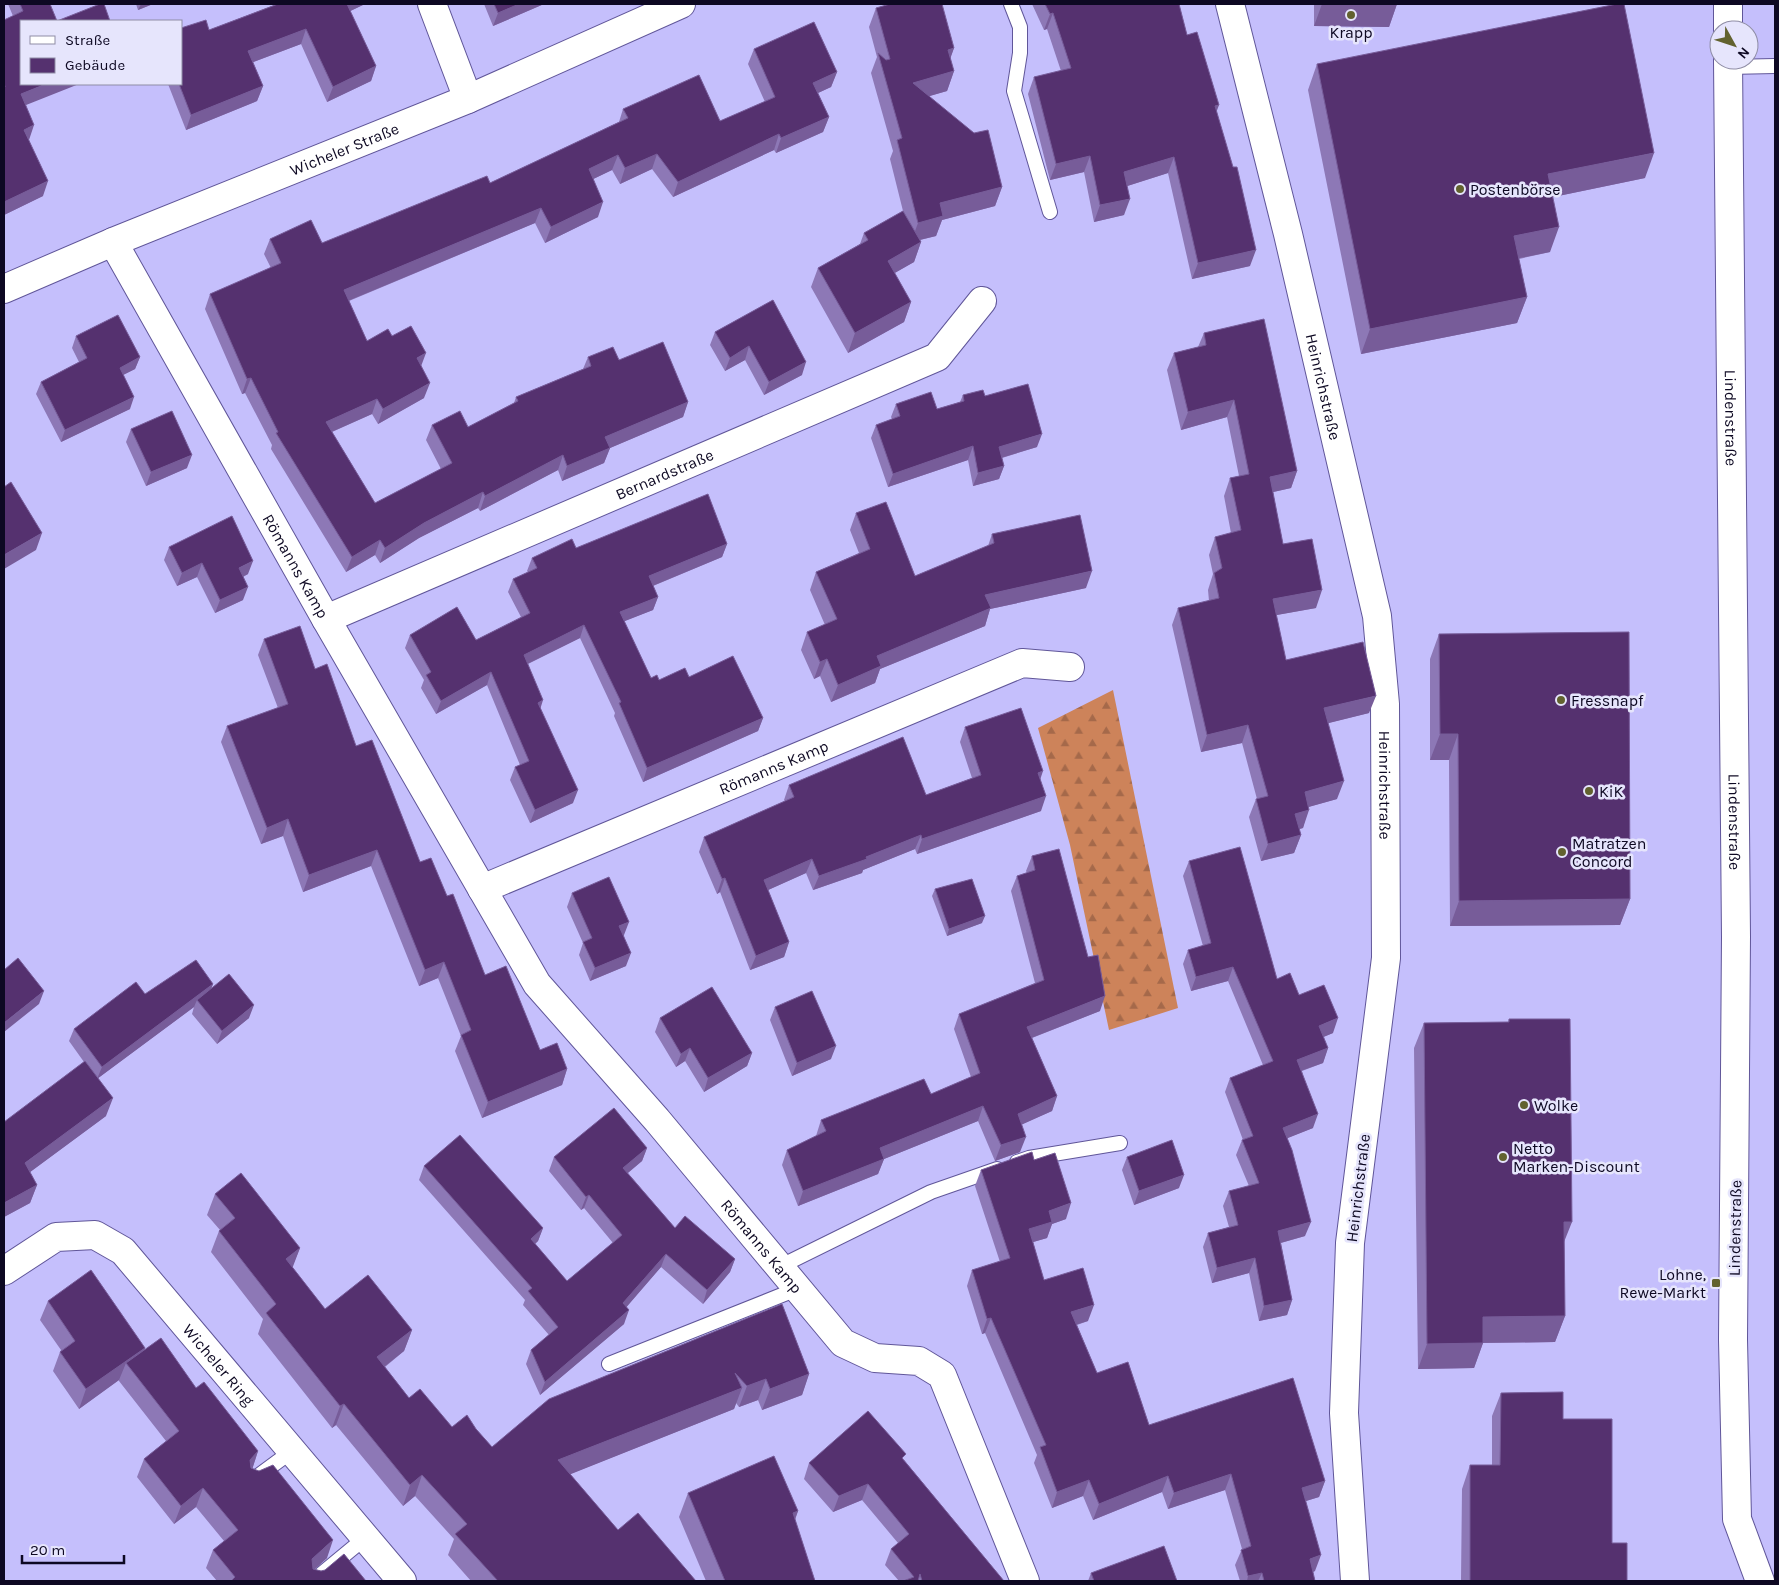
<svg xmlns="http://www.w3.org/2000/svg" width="1779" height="1585" font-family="Karla,sans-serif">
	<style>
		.forest { fill: url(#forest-firs) }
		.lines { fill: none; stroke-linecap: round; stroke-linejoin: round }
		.lane-casing { stroke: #605699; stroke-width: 16 }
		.street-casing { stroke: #605699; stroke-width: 30 }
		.secondary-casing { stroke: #605699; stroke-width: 30 }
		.lane { stroke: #fff; stroke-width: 14 }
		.street { stroke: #fff; stroke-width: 28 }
		.secondary { stroke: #fff; stroke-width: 28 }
		.wall { fill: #8d78b6 }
		.shaded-wall { fill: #775c99 }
		.building { fill: #55316f; stroke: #775c99 }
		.poi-dot { fill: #62622f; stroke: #e6e5fc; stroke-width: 2 }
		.labels { text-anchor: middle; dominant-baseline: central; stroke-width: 5; stroke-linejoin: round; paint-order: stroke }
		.poi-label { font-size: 16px; fill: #0d0822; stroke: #e6e5fc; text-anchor: start }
		.street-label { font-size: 16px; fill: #0d0822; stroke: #e6e5fc }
	</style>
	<defs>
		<pattern id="forest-firs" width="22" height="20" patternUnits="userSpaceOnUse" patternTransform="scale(1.25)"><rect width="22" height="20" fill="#cd835a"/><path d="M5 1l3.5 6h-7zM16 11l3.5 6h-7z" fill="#a5694a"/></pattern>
	</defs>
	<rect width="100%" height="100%" fill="#c5bffc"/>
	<path class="forest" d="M1113,690L1178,1008L1109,1030L1070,845L1038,728Z"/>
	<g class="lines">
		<g class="lane-casing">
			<path id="lane" d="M1011,4L1020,27V53L1014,91L1050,212
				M1728,67L1775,66
				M1017,1162L1029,1158L1120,1143
				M779,1267L931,1192L997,1169
				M609,1364L797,1289
				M258,1476L292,1451
				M313,1581L365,1538"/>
		</g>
		<g class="street-casing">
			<g id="street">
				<path d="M432,4L468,99"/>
				<path id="s1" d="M1230,4L1288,234L1377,616L1385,704L1386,958L1350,1243L1344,1413L1355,1581"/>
				<path id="s2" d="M113,242L326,619L537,984L657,1120L843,1343L875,1358L919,1361L942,1375L1025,1581"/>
				<path id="s3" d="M4,289L113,242L468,99L681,4"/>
				<path id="s4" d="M326,619L937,357L982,301"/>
				<path id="s5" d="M482,889L1022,663L1070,667"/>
				<path id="s6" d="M4,1271L56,1237L95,1235L123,1251L402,1581"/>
			</g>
		</g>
		<g class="secondary-casing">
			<g id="secondary">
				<path d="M1728,4V30"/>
				<path id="s7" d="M1728,60L1736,937L1733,1340L1737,1519L1760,1581"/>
			</g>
		</g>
		<use href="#lane" class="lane"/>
		<use href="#street" class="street"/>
		<use href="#secondary" class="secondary"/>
	</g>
	<path class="wall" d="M8,4H50L26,105L29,140L43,196L4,215V20L13,16Z
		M136,4H153L138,10Z
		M277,4H365L350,11L376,66L371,81L327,102L301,44L253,62L263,86L257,101L186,130L168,84H181L209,30Z
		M484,4H544L493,26Z
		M1032,4H1179L1187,35L1216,112L1250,266L1192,279L1168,173L1127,186L1124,215L1094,222L1084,172L1050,180L1028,94L1034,77L1061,71L1047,29L1044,30Z
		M1314,4H1397L1389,27L1314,26Z
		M876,8L954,48L950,58L954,71L947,91L929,96L1002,187L995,206L942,220L936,236L920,240L921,242L914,262L894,273L911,302L904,322L848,353L811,287L818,268L860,244L864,233L903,211L890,159L893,151L871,73L877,57L869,27Z
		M754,49L837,72L831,87L818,93L829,117L823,132L776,153L774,150L673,197L652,169L620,184L612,170L593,179L598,217L545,243L535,223L349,301L367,341L392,336L421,366L424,398L378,424L372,414L332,432L375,503L441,469L426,440L432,425L468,427L514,403L516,397L583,369L588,357L619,360L688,402L683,417L610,448L604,463L562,481L558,470L480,511L478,508L419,538L380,563L375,555L346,572L271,449L272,445L245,393L242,394L205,309L210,294L271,268L264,254L270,239L322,243L490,183L619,122L623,109L720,121L765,102L748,64Z
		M1317,64L1645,178L1553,197L1550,252L1519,259L1527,297L1517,323L1361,354L1308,90Z
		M773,300L802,375L764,395L745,360L725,371L710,345L715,332Z
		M1204,333L1297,471L1291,488L1273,492L1283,544L1316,608L1276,615L1286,660L1369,713L1328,723L1337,799L1308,807L1303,828L1299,829L1301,835L1294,853L1261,861L1249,817L1256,799H1257L1242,743L1201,752L1172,625L1178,608L1209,601L1208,590L1213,574L1209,555L1215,537L1231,533L1224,496L1230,478L1239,476L1227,417L1181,430L1167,370L1174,353L1198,347Z
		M76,336L140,357L135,369L123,375L130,409L61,442L36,394L41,382L79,362L72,348Z
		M963,395L985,396L1037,447L1002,458L1004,466L999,479L973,486L968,460L888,487L871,438L876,425L892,419L891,417L896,404L937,409L960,402Z
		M131,429L187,468L146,486L126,442Z
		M856,513L915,576L988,546L992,534L1086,588L990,609L985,626L880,669L875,683L831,702L820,676L814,679L801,650L807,632L825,625L810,590L816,572L859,553L850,530Z
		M727,544L722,557L653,586L658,597L653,610L624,621L651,678L659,680L689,677L763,718L758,731L643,782L614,716L615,713L580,638L528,664L540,708L573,803L530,823L510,780L515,767L520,765L487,685L436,714L421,688L424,680L405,648L410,635L476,640L521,617L508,592L513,579L528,572L527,571L532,558L576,548Z
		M169,547L248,574L243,577V600L215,613L197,577L177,586L164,560Z
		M1439,634L1630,899L1620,925L1450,926L1449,760H1430V659Z
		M264,639L315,669L356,746L420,862L447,896L485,975L540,1050L567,1069L562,1085L482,1118L455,1051L461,1036L438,978L419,986L371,866L303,892L283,836L261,844L221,742L227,726L278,708L258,655Z
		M965,727L1040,779L1041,811L917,854L915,849L863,870L862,873L813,890L806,873L768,890L789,942L784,957L750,970L720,892L717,894L699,852L704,837L785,801L784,800L789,785L926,795L972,778L960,742Z
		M1032,856L1100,1011L1032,1038L1057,1096L1052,1111L1022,1124L1020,1152L995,1161L978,1121L884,1159L878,1174L798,1206L782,1165L787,1150L816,1136L821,1120L931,1094L971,1077L954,1029L959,1014L1035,983L1011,891L1017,876L1027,873L1026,871Z
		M1189,861L1277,979L1299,995L1333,1033L1323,1037L1328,1048L1323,1063L1302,1071L1313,1128L1287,1138L1305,1236L1281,1243L1292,1300L1287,1315L1259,1321L1249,1273L1212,1283L1203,1247L1208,1233L1229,1227L1223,1206L1229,1191L1249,1186L1236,1155L1242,1140H1243L1225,1092L1230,1078L1263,1065L1228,981L1191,991L1183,964L1188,950L1203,946L1183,876Z
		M935,889L982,923L947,936L932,896Z
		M572,893L624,935L626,966L590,981L579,955L583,943L567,907Z
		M213,984L211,989L249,1018L217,1044L192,1014L194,1007L98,1078L106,1116L30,1172L37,1185L30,1203L4,1217L84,1062L69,1041L74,1029L145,994Z
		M775,1007L831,1059L792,1076L770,1020Z
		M660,1018L752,1053L747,1066L704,1092L685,1061L676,1067L655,1032Z
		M1509,1019L1564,1243L1565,1316L1555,1342L1483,1343L1474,1368L1418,1369L1414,1048L1424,1023L1508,1022Z
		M647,1148L642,1161L628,1173L675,1228L735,1259L730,1272L703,1304L661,1267L626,1307L624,1324L540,1395L526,1364L531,1350L549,1335L523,1305L525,1300L419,1180L424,1166L543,1228L538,1241L535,1244L567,1281L613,1243L584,1208L581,1210L549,1171L554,1157Z
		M1127,1157L1179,1188L1134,1205L1122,1170Z
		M1034,1160L1066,1219L1052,1224L1047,1238L1033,1242L1044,1280L1088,1321L1077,1325L1097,1373L1149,1425L1325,1481L1319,1497L1306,1501L1315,1571L1313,1572L1315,1581H1240L1235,1565L1242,1549L1225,1490L1168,1509L1162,1492L1093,1520L1083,1496L1052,1508L1034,1463L1037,1455L985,1333L982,1334L967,1286L972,1270L1000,1262L975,1186L981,1170Z
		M215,1194L300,1248L292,1267L325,1309L412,1330L404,1351L385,1367L409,1398L452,1427L476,1429L492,1447L782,1304L809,1374L802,1395L762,1410L758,1400L739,1407L736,1403L734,1409L570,1474L618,1530L696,1581H471L448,1555L454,1539L415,1496L403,1506L336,1425L332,1428L258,1334L263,1319L211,1252L219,1231L220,1230L207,1215Z
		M48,1301L145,1348L144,1350L196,1388L258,1451L252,1469L327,1558L315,1569L321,1571L366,1581H217L206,1568L213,1550L224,1541L196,1507L174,1524L137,1477L144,1459L166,1441L119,1381V1380L79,1409L53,1371L60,1352L61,1350L40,1320Z
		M1501,1393L1563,1419L1612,1543L1627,1581H1461L1462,1489L1470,1465H1492V1416Z
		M904,1460L1004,1581H899L885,1565L891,1549L898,1543L862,1500L833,1512L804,1479L809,1463Z
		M688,1493L798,1511L795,1520L815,1581H706L679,1517Z
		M1091,1573L1177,1581H1088Z"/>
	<path class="shaded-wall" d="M141,4H153L138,10Z
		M345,4H365L340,16Z
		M519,4H544L493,26L498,13Z
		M1322,4H1397L1389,27L1314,26Z
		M1053,13L1047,29L1044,30L1050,14Z
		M306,29L301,44L243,66L248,51Z
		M954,48L947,68L948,50Z
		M376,66L371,81L327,102L333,87Z
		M954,71L947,91L906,103L913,83Z
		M837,72L831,87L807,98L813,83Z
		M46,84H79L16,109L21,94Z
		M263,86L257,101L186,130L191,115Z
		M1219,105L1213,121L1215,106Z
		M829,117L823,132L776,153L781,138Z
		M34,125L29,140L24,130Z
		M779,134L774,150L673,197L678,182Z
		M1654,153L1645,178L1539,200L1548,174Z
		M657,154L652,169L620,184L625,168Z
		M618,155L612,170L583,184L589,169Z
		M1090,156L1084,172L1050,180L1056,164Z
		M1174,157L1168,173L1118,189L1124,172Z
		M48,181L43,196L4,215V202Z
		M1002,187L995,206L942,220L936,236L911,242L918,223L940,203Z
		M1130,199L1124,215L1094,222L1100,205Z
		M603,202L598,217L545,243L551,227Z
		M541,208L535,223L338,305L344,290Z
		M1559,227L1550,252L1505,261L1514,236Z
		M921,242L914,262L881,281L888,261Z
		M1256,250L1250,266L1192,279L1198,263Z
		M1527,297L1517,323L1361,354L1370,329Z
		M911,302L904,322L848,353L855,333Z
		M749,346L745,360L725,371L730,358Z
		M426,353L420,369L417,358Z
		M140,357L135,369L115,379L120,368Z
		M806,362L802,375L764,395L769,382Z
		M251,378L245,393L242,394L247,379Z
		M430,383L424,398L378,424L383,409Z
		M134,397L130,409L61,442L65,430Z
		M377,399L372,414L320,437L326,422Z
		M1234,400L1227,417L1181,430L1188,412Z
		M688,402L683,417L610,448L604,463L562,481L567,466L605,437Z
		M1042,434L1037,447L994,460L999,447Z
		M973,446L968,460L888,487L893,474Z
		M192,455L187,468L146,486L151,472Z
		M563,455L558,470L480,511L485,496Z
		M1004,466L999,479L973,486L978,473Z
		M1297,471L1291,488L1264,494L1270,477Z
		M483,492L478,508L419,538L380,563L385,548L424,523Z
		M42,533L36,550L4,569V555Z
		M380,540L375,555L346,572L352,557Z
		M727,544L722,557L645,589L649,576Z
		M253,561L248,574L234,581L239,568Z
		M202,563L197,577L177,586L182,573Z
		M1092,571L1086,588L990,609L985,626L880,669L875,683L831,702L838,685L877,656L985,595Z
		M248,587L243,600L215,613L220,600Z
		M1322,590L1316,608L1266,617L1273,599Z
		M658,597L653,610L615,625L620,612Z
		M584,625L580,638L519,668L524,655Z
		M827,659L820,676L814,679L820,662Z
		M491,672L487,685L436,714L441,701Z
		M1376,696L1369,713L1317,726L1324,708Z
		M543,700L539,713L538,703Z
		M763,718L758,731L643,782L647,768Z
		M1248,725L1242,743L1201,752L1207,735Z
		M1440,734H1458L1449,760H1430Z
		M1043,771L1038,786V773Z
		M1344,781L1337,799L1298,810L1305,792Z
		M578,790L573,803L530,823L535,810Z
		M1046,796L1041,811L917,854L922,839Z
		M1309,810L1303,828L1289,832L1295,814Z
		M288,819L283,836L261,844L267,828Z
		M921,835L915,849L863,870L862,873L813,890L819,876Z
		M1301,835L1294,853L1261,861L1268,844Z
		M377,850L371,866L303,892L309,875Z
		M812,859L806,873L759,894L764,880Z
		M725,878L720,892L717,894L722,879Z
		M1630,899L1620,925L1450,926L1459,901Z
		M985,916L982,923L947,936L949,929Z
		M629,922L624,935L614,939L619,926Z
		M789,942L784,957L750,970L756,956Z
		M631,953L626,966L590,981L595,968Z
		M444,962L438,978L419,986L425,970Z
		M1233,967L1228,981L1191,991L1196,977Z
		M213,984L208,997L197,1000L194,1007L97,1079L102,1067Z
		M44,991L39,1004L4,1032V1023Z
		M1105,996L1100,1011L1021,1042L1027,1027Z
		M254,1005L249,1018L217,1044L222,1031Z
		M1338,1018L1333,1033L1314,1041L1319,1026Z
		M836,1046L831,1059L792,1076L797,1063Z
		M690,1048L685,1061L676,1067L681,1054Z
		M1328,1048L1323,1063L1292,1074L1297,1060Z
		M752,1053L747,1066L704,1092L708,1078Z
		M567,1069L562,1085L482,1118L488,1102Z
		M1057,1096L1052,1111L1012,1129L1018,1114Z
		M113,1098L106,1116L18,1181L25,1163Z
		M983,1106L978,1121L884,1159L878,1174L798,1206L803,1191L880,1148Z
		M1318,1114L1313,1128L1278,1142L1283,1128Z
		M1026,1137L1020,1152L995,1161L1001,1145Z
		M647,1148L642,1161L618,1181L623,1168Z
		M1184,1175L1179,1188L1134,1205L1139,1191Z
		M37,1185L30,1203L4,1217V1203Z
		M589,1195L584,1208L581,1210L586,1197Z
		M1071,1203L1066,1219L1052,1224L1047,1238L1023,1245L1029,1229L1049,1211Z
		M1311,1222L1305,1236L1273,1245L1278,1231Z
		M1564,1222H1572L1562,1247Z
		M543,1228L538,1241L526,1252L531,1239Z
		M300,1248L292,1269L286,1259Z
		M666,1254L661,1267L618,1317L623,1303Z
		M1255,1258L1249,1273L1212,1283L1217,1268Z
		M735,1259L730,1272L703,1304L707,1290Z
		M1292,1300L1287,1315L1259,1321L1264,1306Z
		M1094,1305L1088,1321L1065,1328L1071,1312Z
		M629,1310L624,1324L540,1395L545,1382Z
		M1565,1316L1555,1342L1473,1343L1483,1317Z
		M991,1318L985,1333L982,1334L987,1319Z
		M412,1330L404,1351L370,1378L377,1357Z
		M1483,1343L1474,1368L1418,1369L1427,1344Z
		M145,1348L138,1368L126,1363L119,1380L79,1409L86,1389Z
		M809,1374L802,1395L762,1410L770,1389Z
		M766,1379L758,1400L739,1407L747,1386Z
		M742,1388L734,1409L551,1482L558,1460Z
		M344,1404L336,1425L332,1428L340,1406Z
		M258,1451L252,1470L250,1460Z
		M1231,1474L1225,1490L1168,1509L1174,1493Z
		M422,1475L415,1496L403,1506L410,1485Z
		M1168,1476L1162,1492L1093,1520L1099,1504Z
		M1089,1480L1083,1496L1052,1508L1057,1492Z
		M1325,1481L1319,1497L1296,1504L1302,1488Z
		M868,1484L862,1500L833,1512L839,1496Z
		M203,1488L196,1507L174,1524L181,1506Z
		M798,1511L789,1535L793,1513Z
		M333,1540L327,1558L305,1578L312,1559Z
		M1321,1555L1315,1571L1304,1575L1310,1559Z
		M1262,1573L1258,1581H1247L1248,1576Z"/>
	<path class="building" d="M20,4H50L57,21L100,4H104L110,21H21V84H46L21,94L34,125L24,130L48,181L4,202V87H5L4,83V20L23,11Z
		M278,4H347L376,66L333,87L306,29L248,51L263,86L191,115L179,84H181V28L206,20L209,30Z
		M494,4H519L498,13Z
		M890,4H942L954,48L948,50L954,71L913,83L974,133L988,130L1002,187L940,203L943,216L918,223L897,140L902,138L878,53L886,60L890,59L876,8Z
		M1045,4H1179L1187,35L1197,32L1219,105L1215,106L1233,167H1237L1256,250L1198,263L1174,157L1124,172L1130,199L1100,205L1090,156L1056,164L1034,77L1071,68L1053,13L1050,14Z
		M1617,4H1624L1654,153L1548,174L1559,227L1514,236L1527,297L1370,329L1317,64Z
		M814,22L837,72L813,83L829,117L781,138L779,134L678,182L657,154L625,168L618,155L589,169L603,202L551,227L541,208L344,290L367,341L388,329L392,336L411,326L426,353L417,358L430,383L383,409L377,399L326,422L375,503L452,463L432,425L460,411L468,427L518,401L516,397L591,366L588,357L613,347L619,360L663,342L688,402L605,437L610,448L567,466L563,455L485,496L483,492L424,523L385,548L380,540L352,557L276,433L278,432L251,378L247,379L210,294L281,263L270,239L311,220L322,243L487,176L490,183L628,118L623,109L699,75L720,121L775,97L754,49Z
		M903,211L921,242L888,261L911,302L855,333L818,268L868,240L864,233Z
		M773,300L806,362L769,382L749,346L730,358L715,332Z
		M118,315L140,357L120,368L134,397L65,430L41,382L87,358L76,336Z
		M1264,319L1297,471L1270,477L1283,544L1312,539L1322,590L1273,599L1286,660L1363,642L1376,696L1324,708L1344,781L1305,792L1309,810L1295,814L1301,835L1268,844L1256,799L1268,796L1248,725L1207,735L1178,608L1219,598L1214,573L1222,568L1215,537L1241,530L1230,478L1249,474L1234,400L1188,412L1174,353L1206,345L1204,333Z
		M1028,384L1042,434L999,447L1004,466L978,473L973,446L893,474L876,425L900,416L896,404L931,392L937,409L964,401L963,395L983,390L985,396Z
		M172,411L192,455L151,472L131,429Z
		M11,482L42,533L4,555V487Z
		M708,494L727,544L649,576L658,597L620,612L651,678L657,675L659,680L685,668L689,677L733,656L763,718L647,768L619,703L621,702L584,625L524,655L543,700L538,703L578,790L535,810L515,767L529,761L491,672L441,701L426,675L431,672L410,635L457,607L476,640L530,613L513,579L537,568L532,558L572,539L576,548Z
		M886,502L915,576L994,543L992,534L1080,515L1092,571L985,595L991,608L877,656L881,666L838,685L827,659L820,662L807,632L837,619L816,572L870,549L856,513Z
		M232,516L253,561L239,568L248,587L220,600L202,563L182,573L169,547Z
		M300,626L315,669L327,664L356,746L372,740L420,862L431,858L447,896L453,894L485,975L506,966L540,1050L557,1043L567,1069L488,1102L461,1035L471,1030L444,962L425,970L377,850L309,875L288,819L267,828L227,726L288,704L264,639Z
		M1629,632L1630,899L1459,901L1458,734H1440L1439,634Z
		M1021,708L1043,771L1038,773L1046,796L922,839L921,835L866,857L867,859L819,876L812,859L764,880L789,942L756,956L725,878L722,879L704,837L794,797L789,785L903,737L926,795L981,775L965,727Z
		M1240,847L1277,979L1290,973L1299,995L1324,985L1338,1018L1319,1026L1328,1048L1297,1060L1318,1114L1283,1128L1292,1150L1311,1222L1278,1231L1292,1300L1264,1306L1255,1258L1217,1268L1208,1233L1238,1225L1229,1191L1259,1183L1242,1140L1253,1136L1230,1078L1273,1061L1233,967L1196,977L1188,950L1211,943L1189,861Z
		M1059,849L1088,957L1098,955L1105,996L1027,1027L1057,1096L1018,1114L1026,1137L1001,1145L983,1106L880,1148L884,1159L803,1191L787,1150L826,1131L821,1120L924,1079L931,1094L980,1073L959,1014L1044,980L1017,876L1035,870L1032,856Z
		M609,877L629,922L619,926L631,953L595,968L583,942L592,938L572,893Z
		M972,879L985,916L949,929L935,889Z
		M18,958L44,991L4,1023V970Z
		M196,960L213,984L102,1067L74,1029L136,982L145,994Z
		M229,974L254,1005L222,1031L197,1000Z
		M712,987L752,1053L708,1078L690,1048L681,1054L660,1018Z
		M812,991L836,1046L797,1063L775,1007Z
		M1509,1019H1570L1572,1222H1564L1565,1316L1483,1317V1343L1427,1344L1424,1023L1509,1022Z
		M85,1061L113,1098L25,1163L37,1185L4,1203V1122Z
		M614,1108L647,1148L623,1168L675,1228L685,1216L735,1259L707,1290L666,1254L623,1303L629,1310L545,1382L531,1350L558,1327L528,1291L532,1288L424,1166L460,1135L543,1228L531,1239L567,1281L622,1235L589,1195L586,1197L554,1157Z
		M1172,1140L1184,1175L1139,1191L1127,1157Z
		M1032,1152L1034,1160L1055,1153L1071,1203L1049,1211L1052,1222L1029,1229L1044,1280L1083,1268L1094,1305L1071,1312L1097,1373L1128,1362L1149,1425L1293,1378L1325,1481L1302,1488L1321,1555L1310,1559L1315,1581H1264L1262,1573L1248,1576L1241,1550L1251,1546L1231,1474L1174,1493L1168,1476L1099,1504L1089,1480L1057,1492L1040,1447L1046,1445L991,1318L987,1319L972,1270L1010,1258L981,1170Z
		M241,1173L300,1248L286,1259L325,1309L368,1275L412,1330L377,1357L409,1398L420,1389L452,1427L467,1415L476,1429L492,1447L549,1399L782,1304L809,1374L770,1389L766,1379L747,1386L735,1373L742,1388L558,1460L618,1530L638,1513L696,1581H498L455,1534L467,1524L422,1475L410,1485L344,1404L340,1406L266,1313L276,1304L219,1231L235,1218L215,1194Z
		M91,1270L145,1348L86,1389L60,1352L75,1341L48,1301Z
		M161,1338L196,1388L204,1382L258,1451L250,1460L251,1468L259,1471L273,1465L333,1540L312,1559L313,1569L321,1571L325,1570L344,1554L366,1581H233L232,1580L235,1577L213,1550L238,1530L203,1488L181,1506L144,1459L179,1431L126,1363Z
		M1563,1392V1419H1612V1543H1627V1581H1470V1465H1500L1501,1393Z
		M868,1411L906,1454L902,1458L1004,1581H922L920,1574L918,1581H903L914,1577L891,1549L909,1534L868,1484L839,1496L809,1463Z
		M774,1456L798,1511L793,1513L815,1581H725L688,1493Z
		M1164,1546L1177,1581H1094L1091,1573Z"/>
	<g class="poi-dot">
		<circle cx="1351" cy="15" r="5"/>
		<circle cx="1460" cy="189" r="5"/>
		<circle cx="1561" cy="700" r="5"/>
		<circle cx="1589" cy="791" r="5"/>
		<circle cx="1562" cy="852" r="5"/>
		<circle cx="1524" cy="1105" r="5"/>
		<circle cx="1503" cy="1157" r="5"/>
		<rect x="1711" y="1278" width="10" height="10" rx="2.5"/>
	</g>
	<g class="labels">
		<g class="poi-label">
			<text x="1351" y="32" text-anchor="middle">Krapp</text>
			<text x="1470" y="189">Postenbörse</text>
			<text x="1571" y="700">Fressnapf</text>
			<text x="1599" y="791">KiK</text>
			<text x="1572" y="843">Matratzen<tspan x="1572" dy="18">Concord</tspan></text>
			<text x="1534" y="1105">Wolke</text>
			<text x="1513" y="1148">Netto<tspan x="1513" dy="18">Marken-Discount</tspan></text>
			<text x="1706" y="1274" text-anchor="end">Lohne,<tspan x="1706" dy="18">Rewe-Markt</tspan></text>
		</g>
		<g class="street-label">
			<text stroke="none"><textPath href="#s3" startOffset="368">Wicheler Straße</textPath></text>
			<text stroke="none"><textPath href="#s1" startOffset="394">Heinrichstraße</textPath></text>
			<text stroke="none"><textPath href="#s7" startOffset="358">Lindenstraße</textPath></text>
			<text stroke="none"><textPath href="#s4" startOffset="368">Bernardstraße</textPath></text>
			<text stroke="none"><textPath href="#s2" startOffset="372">Römanns Kamp</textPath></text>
			<text stroke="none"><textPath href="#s5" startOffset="316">Römanns Kamp</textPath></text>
			<text stroke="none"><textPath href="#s1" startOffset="799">Heinrichstraße</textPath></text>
			<text stroke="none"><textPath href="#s7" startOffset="762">Lindenstraße</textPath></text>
			<text transform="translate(1358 1188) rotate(-83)">Heinrichstraße</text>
			<text transform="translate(1735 1228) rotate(-89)">Lindenstraße</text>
			<text stroke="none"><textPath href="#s2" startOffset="1200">Römanns Kamp</textPath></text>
			<text stroke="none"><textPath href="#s6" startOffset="282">Wicheler Ring</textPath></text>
		</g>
	</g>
	<rect width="1779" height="1585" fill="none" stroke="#0d0822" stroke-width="10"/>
	<rect x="20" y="20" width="162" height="65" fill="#e6e5fc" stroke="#8f8da5"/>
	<rect x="30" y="36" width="25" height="8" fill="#ffffff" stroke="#8f8da5"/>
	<text x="65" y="45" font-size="15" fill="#0d0822">Straße</text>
	<rect x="30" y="58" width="25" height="15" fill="#55316f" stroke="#8f8da5"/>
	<text x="65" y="70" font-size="15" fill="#0d0822">Gebäude</text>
	<g transform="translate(1734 45) rotate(130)"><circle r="24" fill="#e6e5fc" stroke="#8f8da5"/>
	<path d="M0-4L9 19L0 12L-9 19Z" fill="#62622f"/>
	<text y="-8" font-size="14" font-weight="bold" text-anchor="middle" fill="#0d0822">N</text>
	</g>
	<path d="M22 1555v8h102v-8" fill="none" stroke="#0d0822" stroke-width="2.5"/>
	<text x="30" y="1555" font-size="15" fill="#0d0822" stroke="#e6e5fc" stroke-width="4" paint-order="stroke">20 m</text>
</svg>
